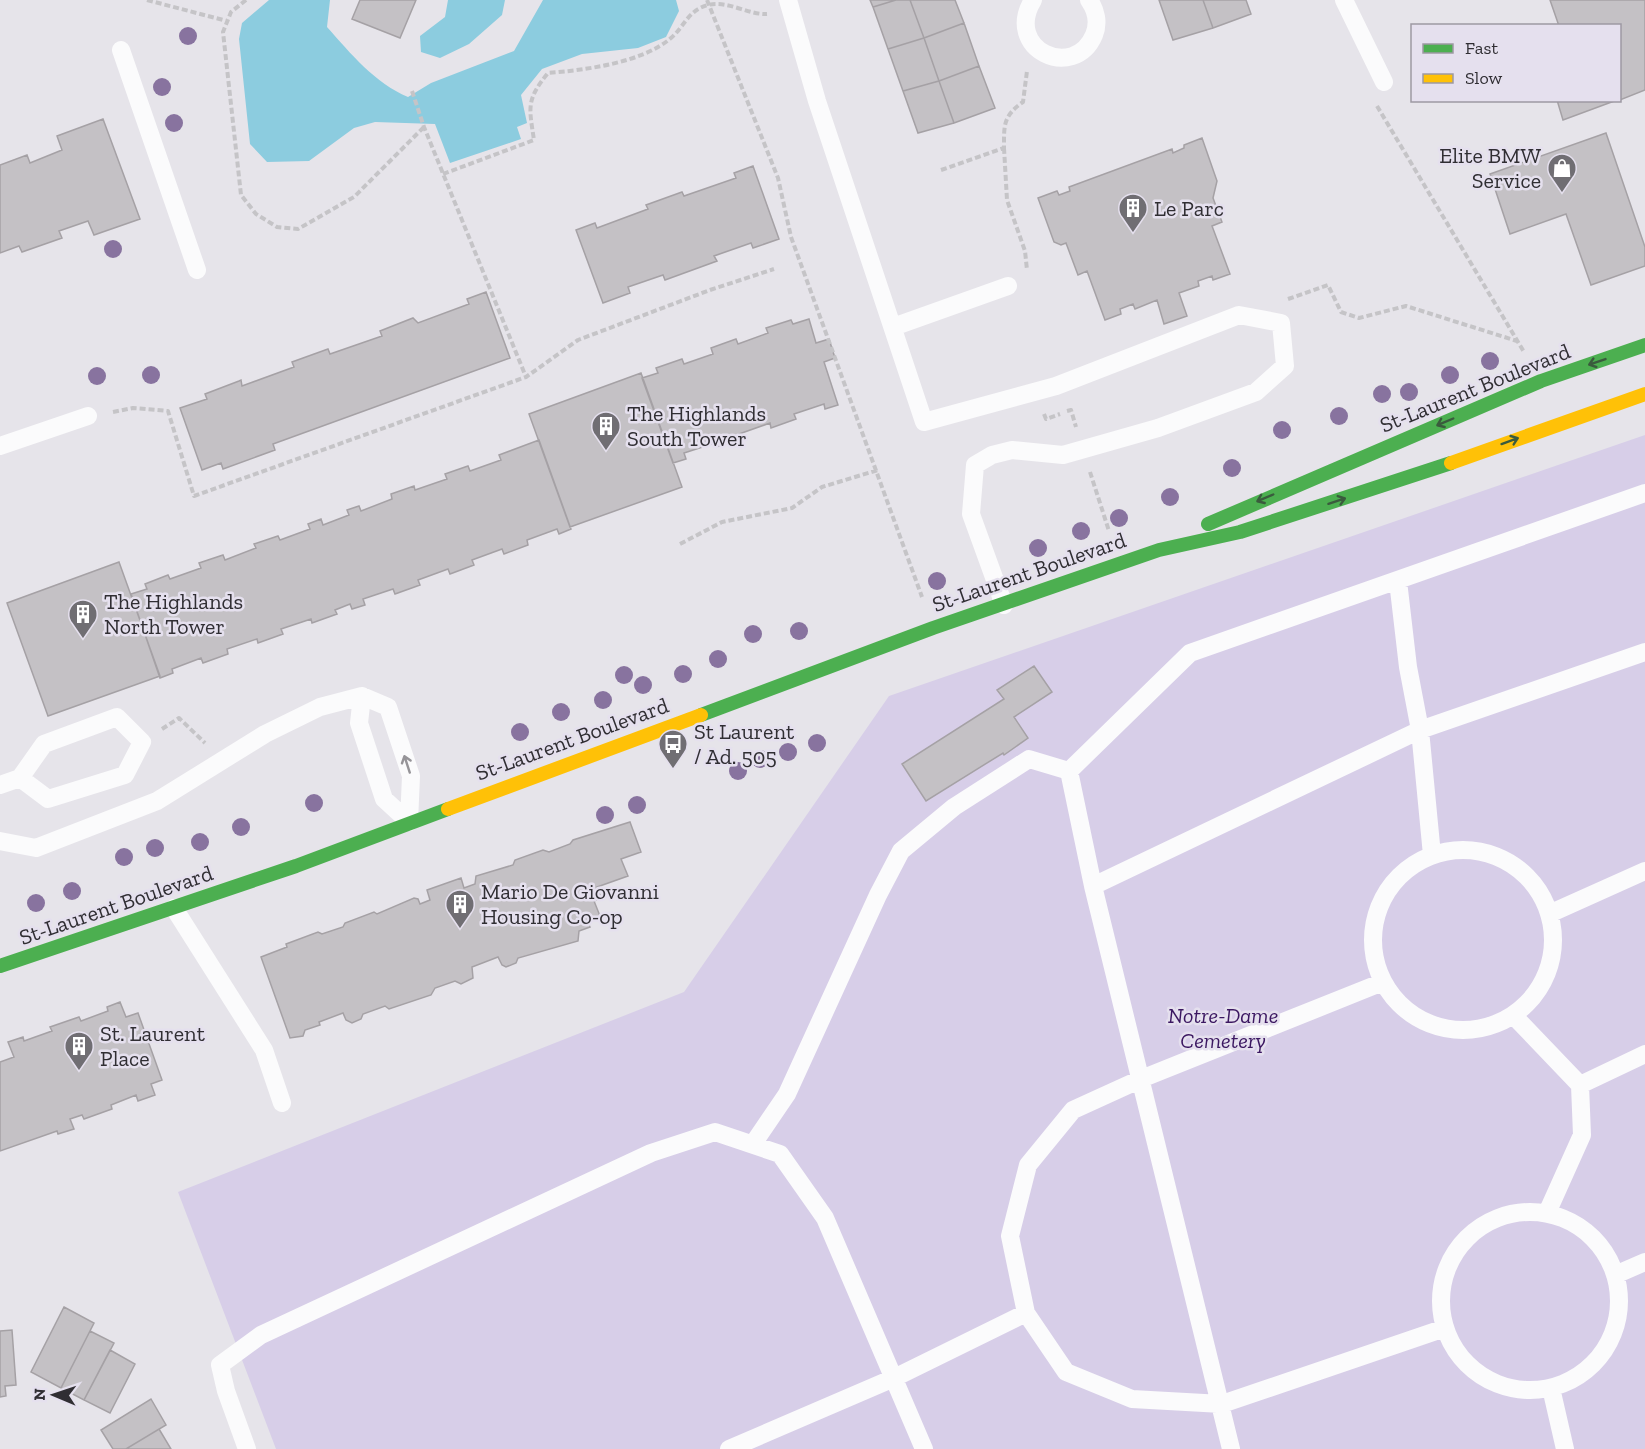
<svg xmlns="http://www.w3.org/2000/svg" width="1645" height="1449" font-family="'Zilla Slab',serif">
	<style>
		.green { fill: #d7cee8 }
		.water { fill: #8cccdf }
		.building { fill: #c4c1c5; stroke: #a5a1a5; stroke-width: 1.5 }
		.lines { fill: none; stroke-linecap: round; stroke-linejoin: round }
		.path { stroke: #c5c4c7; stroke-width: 4; stroke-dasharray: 6 3; stroke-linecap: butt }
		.lane { stroke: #fbfbfc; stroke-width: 18 }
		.fast { stroke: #4caf50; stroke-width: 14 }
		.slow { stroke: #ffc107; stroke-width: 14 }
		.tree { fill: #88739f }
		.oneway { stroke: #3a5b3d }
		.oneway2 { stroke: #969498 }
		.labels { text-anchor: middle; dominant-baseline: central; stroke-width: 5; stroke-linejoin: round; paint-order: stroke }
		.poi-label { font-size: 22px; fill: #302e33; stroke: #e5e0ee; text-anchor: start }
		.street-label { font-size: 22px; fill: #302e33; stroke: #e5e0ee }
		.park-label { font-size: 22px; font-style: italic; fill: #3b1761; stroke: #e5e0ee }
	</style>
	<rect width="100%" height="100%" fill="#e6e4ea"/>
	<path class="green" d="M1645,435V1449H276L178,1192L684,992L889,696Z"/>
	<path class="water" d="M269,0H330L327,27C351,54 375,83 408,97L431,83L514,51L543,0H676L679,11L666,37L638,48L582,54L542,69L521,95L527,123L517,127L521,139L450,163L435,124L375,122L354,128L309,161L267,162L250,144L239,39L242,23Z
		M448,0H505L502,15L469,44L440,58L421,52L420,36L445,17Z"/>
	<path class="building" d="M360,0H416L400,38L352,19Z
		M870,0H896L873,7Z
		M896,0H910L924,38L888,49L873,7Z
		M910,0H955L964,23L924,38Z
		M1159,0H1203L1213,28L1173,40Z
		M1203,0H1246L1251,14L1213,28Z
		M1550,0H1645V90L1620,100V26H1559Z
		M964,23L979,66L939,81L924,38Z
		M924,38L939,81L903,91L888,49Z
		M979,66L995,108L954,123L939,81Z
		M939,81L954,123L918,133L903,91Z
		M1557,100H1617L1563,120Z
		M103,119L140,219L94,235L88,221L59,231L62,238L22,252L19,246L0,253V165L27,155L30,163L62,150L57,136Z
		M1606,133L1645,247V266L1591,285L1566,214L1510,234L1490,174Z
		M1202,138L1217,181L1213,198L1222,222L1212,226L1230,274L1213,280L1212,276L1198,281L1199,286L1179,293L1187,316L1164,324L1157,300L1135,309L1133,304L1120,309L1121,314L1105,320L1087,271L1078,275L1066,243L1061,245L1054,242L1038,198L1057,191L1059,195L1070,191L1069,187L1172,149L1173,153L1184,148V145Z
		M753,166L779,239L753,248L751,243L714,256L717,261L665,280L663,275L628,287L630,293L603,303L576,230L595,223L597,228L648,209L646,205L682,192L684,196L736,178L734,173Z
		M486,292L510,358L273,444L275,450L223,469L221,463L202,470L180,408L207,399L205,394L239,381L241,380L242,386L294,367L292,362L328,349L330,354L382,336L380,331L413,318L418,323L469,304L467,299Z
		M809,319L816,343L829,339L835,358L824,362L838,405L825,409L824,404L794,414L796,419L771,428L770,423L739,434L741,439L716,447L715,443L684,453L686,459L673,463L642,378L658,373L656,368L682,359L684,364L713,354L711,348L736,339L738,344L768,333L766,328L791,320L793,324Z
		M641,373L682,487L570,527L529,414Z
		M539,440L571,529L559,534L557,529L527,540L528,545L504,554L502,549L472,560L474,565L450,574L448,569L418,580L420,585L395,594L393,589L363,599L365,605L352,609L350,604L335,610L337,614L312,623L311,619L281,629L283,634L258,643L257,639L227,649L228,654L203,663L201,658L172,669L173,673L160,678L131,594L147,589L145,584L168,575L170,579L201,568L199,563L223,555L225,560L256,548L254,544L278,536L280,540L310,529L308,524L321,519L323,525L349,515L347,510L359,506L361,511L392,499L391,494L414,486L415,490L447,479L445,474L468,466L470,471L501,460L499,455Z
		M119,562L160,676L48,716L7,603Z
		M1034,666L1052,692L1014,717L1028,738L1004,755L1003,753L926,801L902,764L1004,699L997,690Z
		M630,822L641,852L621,859L628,876L597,887L601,898L594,901L600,916L587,921L590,927L579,931L578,941L518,958L516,963L506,967L502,965L498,957L472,967L473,978L461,984L455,981L435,988L431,995L389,1009L385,1006L363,1014L361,1019L352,1023L346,1020L343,1013L319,1022L320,1025L305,1030L303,1036L290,1038L261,957L287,947L286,944L318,932L322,934L343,927L345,923L374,912L377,914L414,898L418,899L420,904L430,900L427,890L461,878L464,888L475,884L476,876L513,865L515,860L543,850L549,852L570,844L573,840Z
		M120,1002L126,1017L138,1013L162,1080L151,1084L155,1095L138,1101L136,1095L111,1105L112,1109L84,1119L82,1115L70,1119L74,1129L58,1134L57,1131L0,1151V1062L14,1057L8,1042L23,1037L24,1041L52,1031L50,1027L79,1017L81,1021L108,1011L107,1007Z
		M64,1307L94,1323L61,1388L31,1372Z
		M12,1330L16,1385L5,1386L6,1396L0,1397V1331Z
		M90,1331L114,1343L84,1400L61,1388Z
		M110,1350L135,1364L110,1413L84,1400Z
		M151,1399L166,1425L126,1449H113L101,1430Z
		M159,1429L171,1449H126Z"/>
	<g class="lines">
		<path class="path" d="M147,0L227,21
			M246,0L231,12L223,32L241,195L256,214L277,227L298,229L354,197L424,127
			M707,0L778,178L791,237L922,597
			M412,91L424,127L526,377
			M1377,106L1524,352
			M1004,148L1007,200L1025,251L1027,270
			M941,170L1004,148C1004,125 1003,116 1023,102L1027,71
			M443,174L534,140C529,107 526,100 548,73C585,70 642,63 671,38C685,26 688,10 708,5C728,0 748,15 767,14
			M1288,299L1328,285L1341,312L1359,318L1406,306L1517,341
			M1067,411L1071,410L1076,427
			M113,412L133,408L168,411L194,496L526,377L578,340L710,290L774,269
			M1044,414L1046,419L1060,414
			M1090,472L1109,531
			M680,544L722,522L792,508L822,487L878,470
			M162,729L179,718L205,743"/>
		<path class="lane" d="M788,0L817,101L924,422L1056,386L1239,315L1281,323L1285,366L1256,392L1158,428L1063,455L1012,450L992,455L975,465L971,514L1004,605
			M1033,0C1003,49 1074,82 1094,35C1099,23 1096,10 1089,0
			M1344,0L1384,82
			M121,50L197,270
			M893,327L1008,286
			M0,446L88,416
			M1398,581L1408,667L1420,730L1432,855
			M362,696L359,723L384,799L409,822
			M0,785L20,778L44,744L117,717L142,742L125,775L48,799L20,778
			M0,841L36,848L157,801L265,734L320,707L362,696L388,707L411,776L409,822
			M1373 940a90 90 0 1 1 180 0a90 90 0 1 1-180 0Z
			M1093,886L1420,730L1645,652
			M174,908L264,1050L282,1103
			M1549,914L1645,871
			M1383,982L1141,1079L1073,1110L1028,1165L1010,1236L1026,1313L1066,1372L1132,1399L1222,1404L1445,1328
			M1513,1015L1580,1085L1582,1135L1547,1213
			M1580,1085L1645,1054
			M753,1144L787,1094L878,895L901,851L954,807L1029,759L1069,771
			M1441 1301a89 89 0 1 1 178 0a89 89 0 1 1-178 0Z
			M1615,1275L1645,1262
			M1551,1388L1565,1449
			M247,1449L226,1391L220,1365L261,1335L651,1153L715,1132L780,1154L825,1218L924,1449
			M729,1449L894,1378L1026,1313
			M1231,1449L1093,886L1069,771L1190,653L1645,493"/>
		<path class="fast" d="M1208,524L1541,381L1645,345
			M701,715L933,628L1159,550L1240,532L1451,463
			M0,966L296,866L448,809"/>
		<path class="slow" d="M1451,463L1645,394
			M448,809L701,715"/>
	</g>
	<g class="tree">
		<circle cx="188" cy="36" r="9"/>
		<circle cx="162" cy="87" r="9"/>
		<circle cx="174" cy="123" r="9"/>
		<circle cx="113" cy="249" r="9"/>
		<circle cx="1490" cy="361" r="9"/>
		<circle cx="151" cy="375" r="9"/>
		<circle cx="1450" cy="375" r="9"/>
		<circle cx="97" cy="376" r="9"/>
		<circle cx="1409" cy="392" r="9"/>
		<circle cx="1382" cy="394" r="9"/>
		<circle cx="1339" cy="416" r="9"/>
		<circle cx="1282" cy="430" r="9"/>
		<circle cx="1232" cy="468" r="9"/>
		<circle cx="1170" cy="497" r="9"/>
		<circle cx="1119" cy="518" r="9"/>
		<circle cx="1081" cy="531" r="9"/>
		<circle cx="1038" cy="548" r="9"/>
		<circle cx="937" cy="581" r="9"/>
		<circle cx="799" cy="631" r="9"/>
		<circle cx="753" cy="634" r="9"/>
		<circle cx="718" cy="659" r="9"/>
		<circle cx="683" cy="674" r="9"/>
		<circle cx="624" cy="675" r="9"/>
		<circle cx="643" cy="685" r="9"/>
		<circle cx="603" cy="700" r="9"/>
		<circle cx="561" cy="712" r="9"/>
		<circle cx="520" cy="732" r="9"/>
		<circle cx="817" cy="743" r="9"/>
		<circle cx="788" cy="752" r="9"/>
		<circle cx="760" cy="759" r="9"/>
		<circle cx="738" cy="771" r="9"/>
		<circle cx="314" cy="803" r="9"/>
		<circle cx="637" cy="805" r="9"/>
		<circle cx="605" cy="815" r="9"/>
		<circle cx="241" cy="827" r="9"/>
		<circle cx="200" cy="842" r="9"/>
		<circle cx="155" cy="848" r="9"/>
		<circle cx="124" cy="857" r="9"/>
		<circle cx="72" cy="891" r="9"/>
		<circle cx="36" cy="903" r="9"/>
	</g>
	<defs><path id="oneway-shaft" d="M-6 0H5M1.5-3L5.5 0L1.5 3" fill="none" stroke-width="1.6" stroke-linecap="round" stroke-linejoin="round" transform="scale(1.5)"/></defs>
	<g class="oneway">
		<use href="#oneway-shaft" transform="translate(1597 362) rotate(161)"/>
		<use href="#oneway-shaft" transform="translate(1445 422) rotate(157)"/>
		<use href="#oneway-shaft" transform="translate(1510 441) rotate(-20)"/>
		<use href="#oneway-shaft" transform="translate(1265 498) rotate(157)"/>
		<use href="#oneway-shaft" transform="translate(1337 501) rotate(-18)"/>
	</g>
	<use class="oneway2" href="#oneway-shaft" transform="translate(407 764) rotate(-108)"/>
	<defs>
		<g id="shop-pin" transform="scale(1.5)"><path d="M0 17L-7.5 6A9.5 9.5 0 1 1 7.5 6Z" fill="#706e73" stroke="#e5e0ee"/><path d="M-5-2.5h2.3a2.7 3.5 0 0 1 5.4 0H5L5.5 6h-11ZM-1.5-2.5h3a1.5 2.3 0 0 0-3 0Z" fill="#fff"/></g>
		<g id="building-pin" transform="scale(1.5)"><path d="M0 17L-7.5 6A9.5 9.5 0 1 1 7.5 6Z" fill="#706e73" stroke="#e5e0ee"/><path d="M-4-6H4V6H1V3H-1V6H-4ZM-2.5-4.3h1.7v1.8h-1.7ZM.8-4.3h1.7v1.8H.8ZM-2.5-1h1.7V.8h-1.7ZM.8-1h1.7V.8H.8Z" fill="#fff"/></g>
		<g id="bus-pin" transform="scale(1.5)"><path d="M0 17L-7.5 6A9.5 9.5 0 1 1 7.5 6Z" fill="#706e73" stroke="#e5e0ee"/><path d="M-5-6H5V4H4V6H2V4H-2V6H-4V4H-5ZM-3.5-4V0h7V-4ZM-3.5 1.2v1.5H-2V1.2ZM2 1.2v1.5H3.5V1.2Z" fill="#fff"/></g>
	</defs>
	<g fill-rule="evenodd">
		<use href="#shop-pin" x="1562" y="168"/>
		<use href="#building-pin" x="1133" y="208"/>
		<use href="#building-pin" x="606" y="426"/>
		<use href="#building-pin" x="83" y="614"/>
		<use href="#bus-pin" x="673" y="744"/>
		<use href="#building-pin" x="460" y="904"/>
		<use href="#building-pin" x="79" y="1046"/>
	</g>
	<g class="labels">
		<g class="poi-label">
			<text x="1541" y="155" text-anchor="end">Elite BMW<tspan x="1541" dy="25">Service</tspan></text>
			<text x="1154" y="208">Le Parc</text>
			<text x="627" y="413">The Highlands<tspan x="627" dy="25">South Tower</tspan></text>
			<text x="104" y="601">The Highlands<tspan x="104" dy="25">North Tower</tspan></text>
			<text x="694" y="731">St Laurent<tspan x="694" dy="25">/ Ad. 505</tspan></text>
			<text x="481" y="891">Mario De Giovanni<tspan x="481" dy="25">Housing Co-op</tspan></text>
			<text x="100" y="1033">St. Laurent<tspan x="100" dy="25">Place</tspan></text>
		</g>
		<g class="street-label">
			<text transform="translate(1475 388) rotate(-22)">St-Laurent Boulevard</text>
			<text transform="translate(1029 572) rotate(-19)">St-Laurent Boulevard</text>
			<text transform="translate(572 739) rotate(-20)">St-Laurent Boulevard</text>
			<text transform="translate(116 905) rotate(-19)">St-Laurent Boulevard</text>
		</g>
		<g class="park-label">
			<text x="1223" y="1015">Notre-Dame<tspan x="1223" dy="25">Cemetery</tspan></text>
		</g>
	</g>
	<rect x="1411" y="24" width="210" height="78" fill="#e5e0ee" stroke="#9d99a3" stroke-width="1.5"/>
	<rect x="1423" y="44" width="30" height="9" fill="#4caf50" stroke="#9d99a3" stroke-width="1.5"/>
	<text x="1465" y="54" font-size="18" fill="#302e33">Fast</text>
	<rect x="1423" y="74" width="30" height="9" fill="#ffc107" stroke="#9d99a3" stroke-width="1.5"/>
	<text x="1465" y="84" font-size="18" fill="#302e33">Slow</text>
	<g transform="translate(54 1395) rotate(272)" stroke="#e5e0ee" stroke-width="4.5" paint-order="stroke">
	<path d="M0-4.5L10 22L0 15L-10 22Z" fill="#302e33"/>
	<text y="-9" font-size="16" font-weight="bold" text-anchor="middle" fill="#302e33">N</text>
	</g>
</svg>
